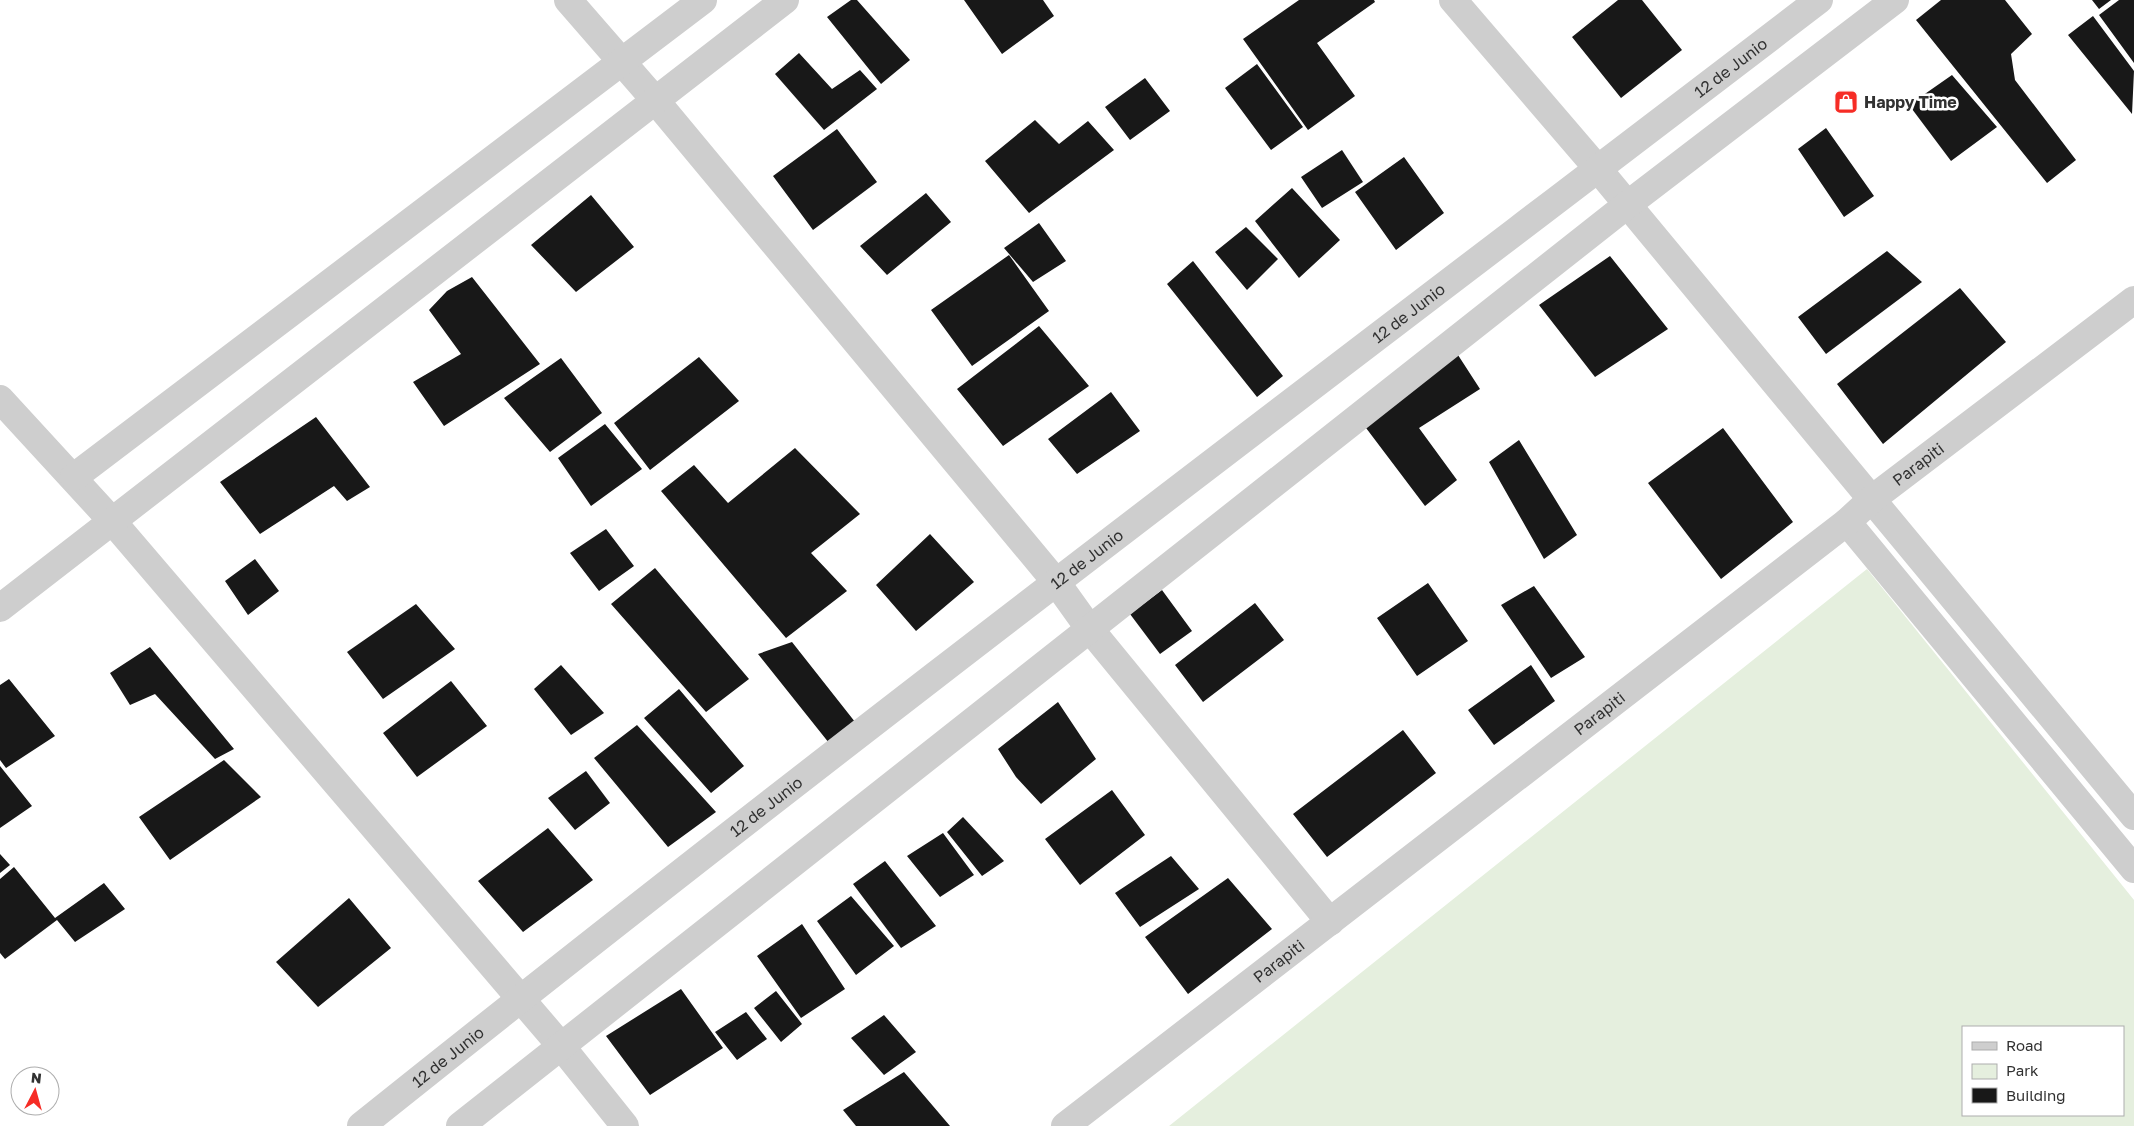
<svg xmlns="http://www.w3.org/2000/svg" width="2134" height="1126" font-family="'Golos Text',sans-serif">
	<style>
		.green { fill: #e5efde; fill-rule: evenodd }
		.building { fill: #181818 }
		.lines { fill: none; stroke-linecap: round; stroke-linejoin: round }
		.minor { stroke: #cecece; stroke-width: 28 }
		.labels { text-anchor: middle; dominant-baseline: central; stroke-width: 5; stroke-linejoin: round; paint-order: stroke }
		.street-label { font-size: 16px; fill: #313131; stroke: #fff }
		.poi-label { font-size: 16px; font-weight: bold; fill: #313131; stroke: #fff; text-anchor: start }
	</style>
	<rect width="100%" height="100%" fill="#fff"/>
	<path class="green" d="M1867,569L2134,900V1126H1169ZM1963,1027H2123V1115H1963Z"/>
	<path class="building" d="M851,0H857L910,60L881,84L827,17Z
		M964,0H1043L1054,16L1002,54Z
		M1299,0H1374L1375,2L1317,43L1355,96L1308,130L1243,39Z
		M1618,0H1642L1682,50L1621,98L1572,37Z
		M1941,0H2005L2032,34L2011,54L2015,80L2076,160L2047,183L1916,20Z
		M2092,0H2111L2099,9Z
		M2119,0H2134V63L2099,15Z
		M2093,16L2134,71L2132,114L2068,35Z
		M799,53L832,89L860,70L877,89L824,130L775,74Z
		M1257,64L1303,127L1271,150L1225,88Z
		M1952,75L1997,127L1951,161L1909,105Z
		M1145,78L1170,111L1130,140L1105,107Z
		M1035,120L1059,144L1088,121L1114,150L1029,213L985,161Z
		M1826,128L1874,196L1844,217L1798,149Z
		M837,129L877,182L813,230L773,176Z
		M1342,150L1363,182L1322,208L1301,177Z
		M1404,157L1444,213L1396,250L1355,192Z
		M1292,188L1340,240L1299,278L1255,221Z
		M926,193L951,222L887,275L860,246Z
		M591,195L634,247L576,292L531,245Z
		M1039,223L1066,261L1033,282L1004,248Z
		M1246,227L1278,259L1247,290L1215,252Z
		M1887,251L1922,282L1826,354L1798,317Z
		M1009,255L1049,311L972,366L931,310Z
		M1610,256L1668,329L1595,377L1539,305Z
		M1193,261L1283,376L1257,397L1167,284Z
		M472,277L540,364L444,426L413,382L461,354L429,310L447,291Z
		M1960,288L2006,342L1883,444L1837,384Z
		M1039,326L1089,386L1003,446L957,389Z
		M1458,355L1480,389L1419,428L1457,480L1425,506L1360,420Z
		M699,357L739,401L650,470L614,423Z
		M561,358L602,413L550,452L504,398Z
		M1111,392L1140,431L1077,474L1048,439Z
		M316,417L370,487L347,501L334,486L260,534L220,482Z
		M605,424L642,469L591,506L558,458Z
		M1723,428L1793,522L1721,579L1648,483Z
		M1519,440L1577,535L1544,559L1489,462Z
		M795,448L860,514L811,553L847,591L786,638L661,491L694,465L728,503Z
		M606,529L634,566L599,591L570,553Z
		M930,534L974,582L916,631L876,585Z
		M255,559L279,591L248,615L225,581Z
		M655,568L749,679L706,712L611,604Z
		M1428,583L1468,641L1417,676L1377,618Z
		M1534,586L1585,657L1551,678L1501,605Z
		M1162,590L1192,631L1160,654L1130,614Z
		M1255,603L1284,640L1203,702L1175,665Z
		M416,604L455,649L383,699L347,652Z
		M792,642L859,727L833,748L758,654Z
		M150,647L234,749L215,759L155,694L130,705L110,673Z
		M561,665L604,713L571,735L534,689Z
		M1531,665L1555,701L1494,745L1468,710Z
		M9,679L55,736L6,768L0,760V685Z
		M451,681L487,726L417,777L383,733Z
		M679,689L744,766L711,793L644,718Z
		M1058,702L1096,759L1041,804L1016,777L998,749Z
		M637,725L716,812L668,847L594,758Z
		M1403,730L1436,773L1327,857L1293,814Z
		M224,760L261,797L170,860L139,817Z
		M0,766L32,806L0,828Z
		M586,771L610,803L575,830L548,798Z
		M1112,790L1145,835L1080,885L1045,839Z
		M963,817L1004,861L982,876L947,832Z
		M548,828L593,880L523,932L478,881Z
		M943,833L974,875L940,897L907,856Z
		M0,854L10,865L0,873Z
		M1171,856L1199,889L1140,927L1115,893Z
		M885,861L936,926L901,948L853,884Z
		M14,867L55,918L104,883L125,909L75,942L57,920L5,959L0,953V879Z
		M1228,878L1272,929L1188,994L1145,937Z
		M851,896L894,946L856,975L817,921Z
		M349,898L391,948L318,1007L276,962Z
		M802,924L845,989L801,1018L757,956Z
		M681,989L723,1048L650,1095L606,1036Z
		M776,991L802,1024L781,1042L754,1008Z
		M746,1012L767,1039L737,1060L715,1032Z
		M884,1015L916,1052L884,1075L851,1038Z
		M904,1072L950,1126H856L843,1110Z"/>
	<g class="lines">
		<g class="minor">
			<path d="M568,0L655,100L1056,582L1089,628L1330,922"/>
			<path d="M1453,0L1598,169L2134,816"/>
			<path d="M0,399L113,522L561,1046L625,1126"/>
			<path d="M74,477L703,0"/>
			<path d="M1847,522L2134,869"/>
			<path d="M0,608L785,0"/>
			<path id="s1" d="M361,1126C840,742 1331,373 1819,0"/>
			<path d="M460,1126L1627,205L1895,0"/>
			<path id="s2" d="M1065,1126L1847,522L1872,499L2134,300"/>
		</g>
	</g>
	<defs>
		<g id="shop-square" transform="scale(1.25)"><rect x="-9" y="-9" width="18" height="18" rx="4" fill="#f62c25" stroke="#fff"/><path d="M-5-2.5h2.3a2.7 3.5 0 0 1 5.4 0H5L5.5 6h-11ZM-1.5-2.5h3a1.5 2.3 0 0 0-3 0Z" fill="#fff"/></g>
	</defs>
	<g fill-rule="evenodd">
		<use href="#shop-square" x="1846" y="102"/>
	</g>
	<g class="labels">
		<g class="street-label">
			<text stroke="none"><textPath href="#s1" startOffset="1731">12 de Junio</textPath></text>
			<text stroke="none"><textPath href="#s1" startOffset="1326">12 de Junio</textPath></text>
			<text stroke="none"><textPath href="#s2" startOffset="1080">Parapiti</textPath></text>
			<text stroke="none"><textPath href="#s1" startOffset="921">12 de Junio</textPath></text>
			<text stroke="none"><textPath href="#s2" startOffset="675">Parapiti</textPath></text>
			<text stroke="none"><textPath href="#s1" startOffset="516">12 de Junio</textPath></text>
			<text stroke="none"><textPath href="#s2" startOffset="270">Parapiti</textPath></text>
			<text stroke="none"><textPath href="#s1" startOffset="111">12 de Junio</textPath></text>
		</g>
		<g class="poi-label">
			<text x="1864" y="102">Happy Time</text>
		</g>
	</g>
	<rect x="1962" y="1026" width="162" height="90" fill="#ffffff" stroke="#adadad"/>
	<rect x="1972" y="1042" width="25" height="8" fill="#cecece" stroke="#adadad"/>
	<text x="2006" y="1051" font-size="15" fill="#313131">Road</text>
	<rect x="1972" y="1064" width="25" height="15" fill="#e5efde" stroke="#adadad"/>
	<text x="2006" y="1076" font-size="15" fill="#313131">Park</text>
	<rect x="1972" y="1088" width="25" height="15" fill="#181818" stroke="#adadad"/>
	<text x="2006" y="1101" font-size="15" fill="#313131">Building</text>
	<g transform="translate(35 1091) rotate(6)"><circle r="24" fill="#ffffff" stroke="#adadad"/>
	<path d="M0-4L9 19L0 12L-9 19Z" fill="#f62c25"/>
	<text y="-8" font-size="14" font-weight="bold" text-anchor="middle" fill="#313131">N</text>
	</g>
</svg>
